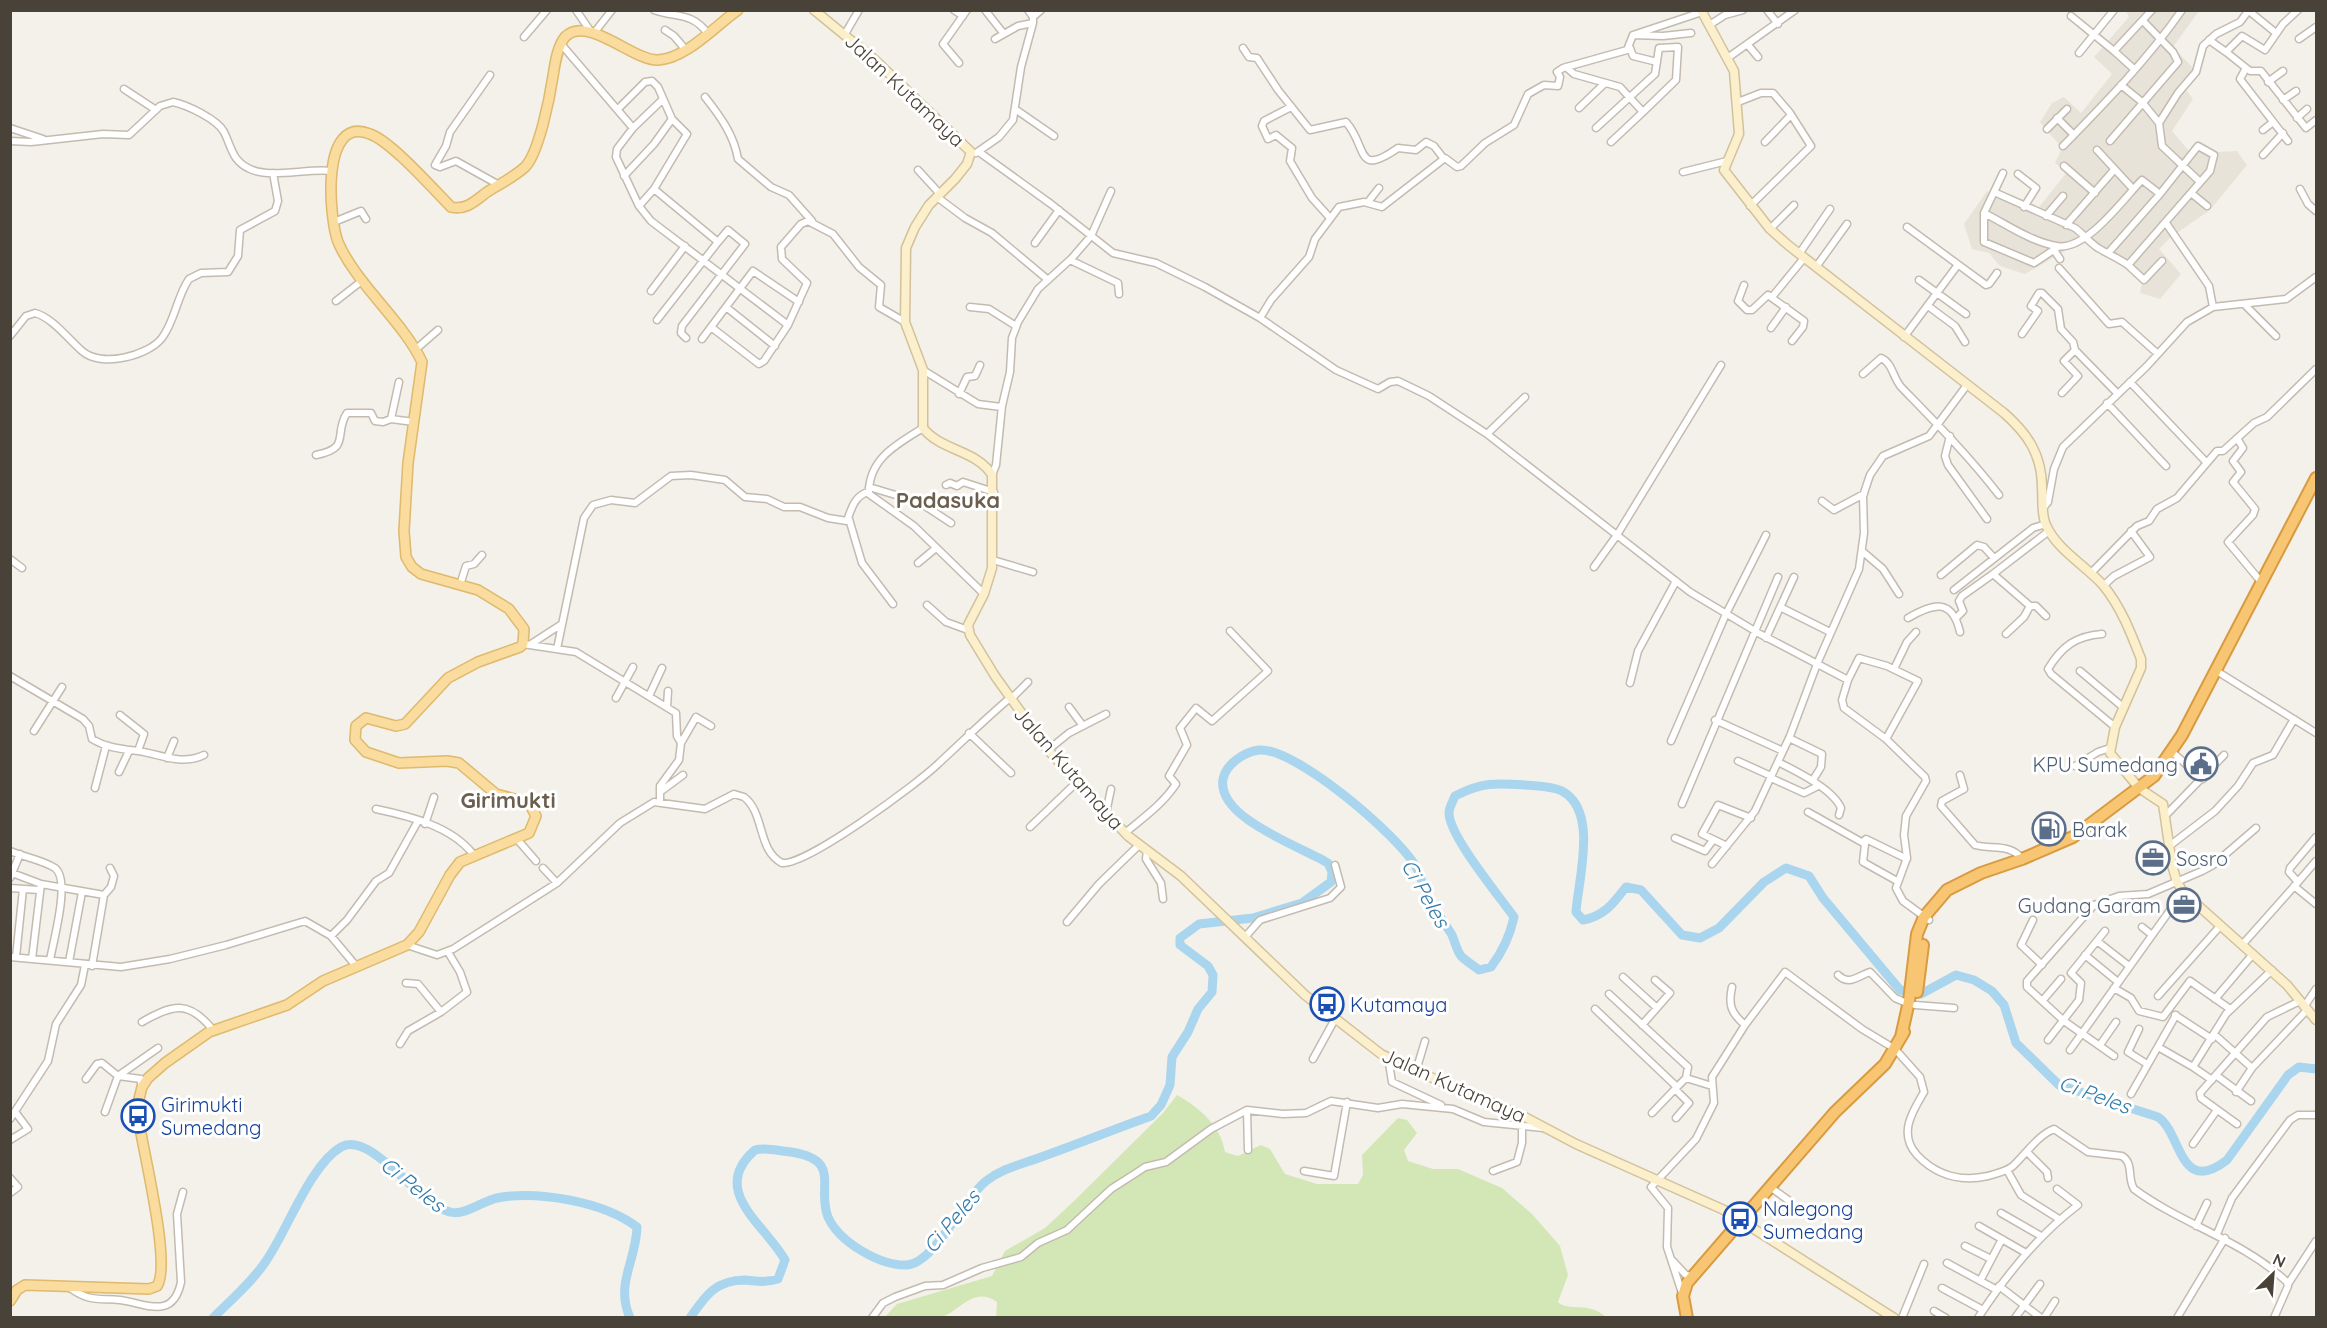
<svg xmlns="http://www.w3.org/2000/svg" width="2327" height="1328" font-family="Quicksand,sans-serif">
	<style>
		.residential { fill: #e8e3d9 }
		.green { fill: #d2e7b5 }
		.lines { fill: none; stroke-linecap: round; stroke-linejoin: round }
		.river { stroke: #aad5ee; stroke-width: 9 }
		.street-casing { stroke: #c3bbb0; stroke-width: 9 }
		.secondary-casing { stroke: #d2c29c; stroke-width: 11 }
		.primary-casing { stroke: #dfb96d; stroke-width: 12 }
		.highway-casing { stroke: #d89b41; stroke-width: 14 }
		.street { stroke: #fff; stroke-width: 6 }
		.secondary { stroke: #fcefcc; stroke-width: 8 }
		.primary { stroke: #fadc9e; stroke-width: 9 }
		.highway { stroke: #f8c672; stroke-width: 10 }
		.labels { text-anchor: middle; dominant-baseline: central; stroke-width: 6; stroke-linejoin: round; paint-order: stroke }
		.street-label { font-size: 20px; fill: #484238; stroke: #fff }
		.service-label { font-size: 20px; fill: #4e5e75; stroke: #fff; text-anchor: end }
		.transit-label { font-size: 20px; fill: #164399; stroke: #fff; text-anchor: start }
		.water-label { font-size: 21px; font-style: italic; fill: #337ba9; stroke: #fff }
		.quarter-label { font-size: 22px; font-weight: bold; fill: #6b5f50; stroke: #fff }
	</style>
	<rect width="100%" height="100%" fill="#f4f1ea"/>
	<path class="residential" d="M2126,11H2199L2173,47L2195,70L2183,86L2193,99L2172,131L2190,152L2200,142L2218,152L2237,151L2247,165L2210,210L2171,237L2159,249L2181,274L2160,299L2140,293L2143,279L2125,263L2084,240L2025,274L2000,266L1989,253L1972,249L1964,224L1987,191L2036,211L2067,172L2055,163L2062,148L2040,122L2052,103L2064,97L2081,113L2112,74L2094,57L2129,17Z"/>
	<path class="green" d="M1177,1095C1200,1108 1221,1126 1225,1152L1238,1156L1261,1145L1270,1149L1285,1174L1317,1184H1358L1363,1175L1362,1155L1398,1118L1407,1120L1417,1133L1404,1150L1408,1161L1433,1169H1458L1502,1188L1532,1214L1560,1246L1563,1257L1568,1275L1558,1302C1568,1312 1589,1301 1606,1317L996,1318L997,1302C973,1285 960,1312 941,1317C925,1322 901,1317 884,1318L897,1304L992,1276L1005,1251L1045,1228L1074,1201L1163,1113Z"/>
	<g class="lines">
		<path class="river" d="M213,1318C231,1300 252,1282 266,1261C287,1231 310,1165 341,1147C371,1130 419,1205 450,1212C465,1216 482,1201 497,1198C538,1190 604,1202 637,1227C636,1262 615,1283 630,1318
			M690,1318C706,1295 716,1280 745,1280C758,1281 765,1283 778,1279L785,1260C766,1225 708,1191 755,1150C765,1147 780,1151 791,1152C843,1160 816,1187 828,1217C839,1242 880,1266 907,1265C935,1263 962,1200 986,1181C1004,1167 1024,1164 1044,1156C1080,1143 1115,1129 1151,1116L1161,1105L1170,1085L1172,1057L1188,1032L1198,1009L1212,992L1213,975L1208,966L1180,945V938L1199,924L1253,918L1302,903L1331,882L1332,872L1328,863C1302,847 1216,818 1223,779C1226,764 1244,752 1259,750C1295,747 1398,835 1416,867C1421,876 1423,887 1428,897C1435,910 1444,922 1452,935C1455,942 1457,951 1461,956C1466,961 1474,966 1479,970L1491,967C1503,951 1510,936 1514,917C1500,897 1449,836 1449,813C1449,808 1453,801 1455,796C1482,782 1496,783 1525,785C1536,786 1552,786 1562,791C1599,811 1578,880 1576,912L1583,920C1604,916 1613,904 1626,887L1641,890L1682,935L1700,938L1719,928L1764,882L1786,868L1809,876L1823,898L1900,990L1921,994L1956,975L1974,980L1992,991L2004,1005L2016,1043L2059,1085L2158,1117C2182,1133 2179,1197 2227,1160L2288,1075L2299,1067L2316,1069"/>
		<g class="street-casing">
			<path id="street" d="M576,10L591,32
				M654,10C674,18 692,11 708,34
				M954,10L963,16
				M985,10L1004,34
				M1767,10L1778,24
				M2249,11L2276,33
				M2071,16L2114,51
				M1033,17L1041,10
				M1711,24L1725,15L1743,10
				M665,30L674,36L685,49
				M594,33L612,10
				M1691,33L1663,36L1633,35L1702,12
				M845,34L859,10
				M524,37L547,10
				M995,39L1018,26L1033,23
				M2299,39L2316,27
				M2209,40L2226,52L2242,36L2265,50L2283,24L2298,10
				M561,44L633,128L617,149L616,157L639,206L651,221L788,325
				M1748,45L1758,57
				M1243,48L1249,57L1257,58L1278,90L1310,130L1346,122C1368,147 1355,178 1398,148L1416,150L1426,142L1434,146L1444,159
				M1630,48L1633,56L1657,62
				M2226,52L2250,71H2261L2306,128L2316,120
				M2079,53L2114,10
				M1729,57L1795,10
				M959,63L943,44L967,10
				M1566,67L1574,74L1620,87L1643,112L1611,142
				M2246,68L2240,79L2288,141
				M2134,69L2114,51L2152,10
				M490,75L450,132L446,146L435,165L440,167L456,161L499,185
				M2268,82L2283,71
				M2121,85L2142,102L2159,123L2162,146L2199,181
				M124,89L156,110
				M705,97C720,116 734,135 738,159L771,187L789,195L812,221
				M2283,100L2296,91
				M1738,102L1761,93H1773L1790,113L1811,146L1750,206
				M1291,107L1264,121L1262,126L1268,139L1276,135L1292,148L1290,161L1312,198L1330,218
				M1579,108L1605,83
				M618,109L645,82L652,81L658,87L672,119L687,134L654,189
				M1015,109L1054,136
				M2057,118L2074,135
				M2297,118L2307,109
				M2159,123L2178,93L2196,72L2203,46L2216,34L2240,22L2249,10
				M10,128L43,139
				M633,128L662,100
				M1596,128L1655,74L1659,48L1678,47L1676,80L1643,112
				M2047,129L2067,109
				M2263,130L2273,122
				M10,141L31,142L103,134L129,135L160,106L173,102C187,105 217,119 224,132C232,148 232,161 250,169C271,179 307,168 332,171
				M2110,141L2178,62L2173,52L2143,21
				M1765,142L1791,115
				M2063,146C2105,103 2148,59 2182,10
				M2097,150L2133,189
				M979,152L1051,204L1113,253L1156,263L1205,287L1260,318L1336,370L1378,389L1390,382L1398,381L1429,396L1487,434L1690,592L1760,634L1848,680L1842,700L1844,708L1886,739L1925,777L1926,781L1906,816L1904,835L1907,858L1896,888L1903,901L1929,920
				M976,153L999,137L1013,120L1021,67L1033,23V17L1028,10
				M2263,155L2283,133
				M2064,166L2095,193
				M918,170L940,194
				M1683,172L1727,161
				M2018,174L2036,188L2024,207
				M624,176L654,144L672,119
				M2300,189L2308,204L2316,211
				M1994,192L2003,173
				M2191,193L2207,206
				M937,197L965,218L992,233L1047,279
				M1368,202L1379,188
				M639,206L654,189L718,242L657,320
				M1984,213C2006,224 2032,242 2056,246C2086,252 2123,199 2142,180L2160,194L2198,146L2214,155L2210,171L2128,265C2118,258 2108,254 2098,248C2089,242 2083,234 2075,228L1994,192L1984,213V242L2034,263L2058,247
				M2046,216L2063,196
				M334,222L361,211L366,219
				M2166,223L2209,286L2213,307
				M2066,225L2114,170
				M1907,227L1986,285L1989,284L1997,273
				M1770,229L1794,205
				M1035,243L1059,210
				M2054,250L2060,259
				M2109,252L2160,194
				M1799,254L1830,209
				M1070,260L1118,283L1119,294
				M2128,265L2144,280L2162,261
				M1816,267L1847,224
				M2059,268L2109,324L2122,322L2158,354
				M1919,280L1966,314
				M1744,285L1738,301L1747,310H1752L1768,295L1804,321L1803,327L1792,341
				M651,291L685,246
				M1772,297L1804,258
				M336,301L363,280
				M2244,304L2276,336
				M1928,306L1955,326L1965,342
				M726,307L775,346
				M970,307L989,309L1016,326
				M1260,318L1271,300L1309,257L1315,239L1339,207L1364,202L1382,207L1445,158L1457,167L1461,166L1485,143L1514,125L1528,94L1544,85L1558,86L1560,77L1557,72L1563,68L1627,50L1633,35
				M711,327L759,364L764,361L788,325L807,283L782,259L781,247L801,224L808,221L833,234L859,267L881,285L879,307L905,322
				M1771,328L1786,307
				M2022,334L2038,311L2031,306L2039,293H2042L2058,309L2061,329L2073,342L2075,350L2117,393
				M10,336L26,316L35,313C53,318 68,339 82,351C101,368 148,356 162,338C175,321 177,296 189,279L201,273L228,272L238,256L240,230L275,211L278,201L273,173
				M1904,337L1957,266
				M686,338L681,333L682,326L745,244L728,230L718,242
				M702,339L753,271L799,302
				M415,350L438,330
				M923,370L978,404L1001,407
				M1863,374L1881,358C1893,363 1893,379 1902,388C1937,424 1968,455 1999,495
				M2130,382L2207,463
				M2062,393L2078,376L2064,361L2075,350
				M959,394L967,377L975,376L980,365
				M2107,403L2166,466
				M391,419L399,382
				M923,428C897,444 868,459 869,494L914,526L984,594
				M1487,434L1525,397
				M1950,436L1945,456L1948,465L1987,519
				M2237,438L2243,448L2233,461L2241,472L2233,482L2255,509L2253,515L2228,542L2262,583
				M316,455C352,448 333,434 347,413H371L375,421L383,422L391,419L414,422
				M992,475L996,465L1002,406L1010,372L1012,338L1018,322L1038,289L1072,258L1091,236L1111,191
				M946,485L950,483L957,486L963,482L994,492
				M869,487L919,502L951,523
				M1822,501L1834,510L1864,494
				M2043,508L2048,502L2054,469L2063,447L2147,366L2187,322L2213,307L2286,299L2316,277
				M849,519L862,563L893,604
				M1862,551L1883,569L1899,594
				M10,559L22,568
				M993,560L1033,572
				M918,563L936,548
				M1594,567L1617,535L1721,365
				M2091,573L2137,526L2149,521L2157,509L2177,498L2217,451H2223L2254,423L2267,417L2316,369
				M1941,575L1977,545L1984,547L1994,558
				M460,585L466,566L474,564L482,555
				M2103,586L2114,576L2150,557L2131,531
				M1954,590L2033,528L2046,524
				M927,605L946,622L968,630
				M2030,606H2036L2046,616
				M1782,608L1830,632
				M1908,618C1932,604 1952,597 1960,632
				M1956,618L1963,611L1959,601L1962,596L1993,574
				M2006,634L2024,617L2030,606L1993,574L2049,531
				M2102,634C2076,636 2062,646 2048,669L2051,674L2115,727
				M1766,638L1794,577
				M523,644L576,652L676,713L677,736L681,743L679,760L660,786V801
				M531,644L562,624
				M557,649L584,518L593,505L611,500L635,503L671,476L691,475L725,480L745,497L767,499L784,507H800L828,518L847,521C851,510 854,496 868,492
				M1894,669L1907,642L1916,632
				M2215,670L2316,733
				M2080,671L2124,708
				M10,676L83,719L89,726L92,739C107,748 121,749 138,751C160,754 181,766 204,755
				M1848,680L1859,658L1887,666L1918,681L1886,739
				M1630,683L1638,651L1676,581
				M649,696L662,668
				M616,698L633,667
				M1011,699L1028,682
				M667,707L668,691
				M1069,707L1083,726
				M120,715L144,734L138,751
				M1715,720L1783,751
				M34,731L62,687
				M969,733L1011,773
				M1789,738L1822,754L1821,767L1813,780
				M1671,741L1726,614L1766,535
				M681,743L696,717L711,726
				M1048,750L1069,733L1106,714
				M2172,752L2203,779
				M167,758L174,741
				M1738,761L1771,776
				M1778,762C1796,771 1833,789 1841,808L1839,815
				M2075,766L2098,752L2110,748
				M119,772L129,751
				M1960,775L1964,789L1942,801L1941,806L1975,845C1991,850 2010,843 2022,859
				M1771,778L1804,793L1818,786
				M95,788L106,746
				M660,792L683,775
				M1682,804L1778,577
				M376,809C409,816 451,826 473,854
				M1808,812L1865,844L1863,862L1897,881
				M1106,813L1111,789
				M2166,815L2224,755
				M425,824L434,797
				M1030,827L1077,782
				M1125,833C1144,817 1162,805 1176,784L1169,776L1187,745L1180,728L1196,708L1212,721L1268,671L1230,631
				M516,838L536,861
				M1675,838L1705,851L1713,840
				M1863,842L1866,839L1907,859
				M1727,846L1702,834L1718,805L1751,818
				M2168,847L2215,811L2238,786L2253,763L2273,755L2294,719
				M1147,850L1146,859L1161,883L1163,899
				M10,851C24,857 42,860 55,868C71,880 53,942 50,960
				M1712,864L1755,811L1790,736L1817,664L1859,569L1864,533L1863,496L1870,475L1883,456L1929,436L1967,385
				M543,868L557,883
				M12,873L41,884
				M10,878L20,854
				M2298,882L2316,861
				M2294,886L2316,904
				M10,888L39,890
				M2033,920L2021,945L2042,965
				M1067,922L1099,884L1139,845
				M2142,927L2152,935
				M331,936L347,920L376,881L389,873L418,821
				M1246,936L1260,920L1330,898L1341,887L1335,865
				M2097,941L2129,966
				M407,945L437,955L453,949L557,883L620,823L654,802L705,809L734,794L744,797C765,813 757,850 782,863C806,866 919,783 939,763C963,741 985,719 1010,698
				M2242,945L2298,882L2289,872L2290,868L2316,837
				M2085,955L2118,982
				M10,957L121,967L170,959L226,945L305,921L331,936L356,966
				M16,957L23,889
				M32,959L41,884L104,895
				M69,962L82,892
				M92,966L104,895L111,887L114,876L110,868
				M1838,975C1849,986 1858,976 1870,972L1895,998L1909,1004
				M1623,977L1657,1008
				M406,983L418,984L441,1012
				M1732,987C1728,1005 1731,1013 1745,1025
				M2114,988L2131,998L2139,1011L2163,1017L2190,981L2230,1009
				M1609,994L1688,1067L1686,1078L1712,1086
				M2158,996L2221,925
				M2215,999L2253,954
				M2043,1000L2061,979
				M1915,1005L1954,1008
				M2304,1007L2316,989
				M1595,1009L1677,1087L1686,1078
				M2175,1015L2212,1039
				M142,1022C173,1004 189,1000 213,1030
				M1642,1025L1670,993L1655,980
				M2139,1029L2128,1052L2147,1064
				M2215,1035L2252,1068
				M2048,1040L2079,1000L2081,983L2071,973L2105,931
				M400,1044L408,1031L441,1012L467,992L460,972L448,952
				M2100,1045L2116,1022
				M2158,1047L2193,1067L2226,1014L2272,970
				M2070,1050L2183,892
				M2114,1056L2064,1021L2027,987V981L2094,905L2119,896L2148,894L2202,871L2213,865L2256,828
				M1388,1057L1392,1082L1441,1105
				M1313,1059L1335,1019
				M2193,1067L2212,1080
				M1416,1071L1425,1041
				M2217,1076L2251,1101
				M86,1079L97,1064L102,1063L118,1076L141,1079V1086
				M1675,1089L1689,1103L1676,1118
				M2236,1092L2252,1068L2307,1010
				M2131,1094L2176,1015
				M1247,1110L1248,1150
				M105,1112L118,1076L158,1048
				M1652,1113L1677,1087
				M10,1119L48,1061L56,1024L81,985L85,965
				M2237,1124L2201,1098L2200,1093L2267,1017L2300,1001
				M10,1140L28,1129L16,1113
				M2193,1144L2217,1110
				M2027,1152L2047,1172L2048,1178
				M2007,1170L2021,1195L2059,1219
				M1304,1171L1334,1176L1347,1102
				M1493,1171L1517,1162L1522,1143V1126
				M10,1178L18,1187L10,1193
				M1770,1187L1791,1202
				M2001,1213L2041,1236
				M1979,1226L2026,1253
				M2196,1226L2207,1203
				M2217,1234L2232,1198L2290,1120L2298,1115H2316
				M1965,1246L1991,1259
				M1672,1260L1686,1275L1692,1276
				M1947,1263L1997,1290
				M1980,1281L2002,1239
				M2288,1284L2316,1241
				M1999,1286L2041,1318
				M70,1288C90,1302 97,1298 120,1300C145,1303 173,1321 181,1282L177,1214L183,1192
				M1942,1288L1983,1310
				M1683,1296L1667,1247L1668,1208L1651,1187L1696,1139L1714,1103L1712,1077L1745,1025L1785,972L1862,1029L1895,1049L1920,1077L1924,1092C1912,1112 1898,1134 1917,1155C1937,1176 1961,1182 1988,1176C1997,1173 2006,1172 2013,1166C2026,1154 2038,1135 2054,1129L2088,1152L2122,1156C2134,1163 2127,1178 2134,1189C2183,1225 2242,1240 2287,1282L2288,1286L2274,1318
				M1934,1311L1946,1318
				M872,1318L883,1303L895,1297L925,1286L943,1285L982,1268L1021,1257L1038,1243L1067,1230L1111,1189L1136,1173L1145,1167L1166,1162L1211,1129L1247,1110L1283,1114L1306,1113L1331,1101L1378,1108L1402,1104L1453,1109L1484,1122L1543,1128
				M1902,1318L1924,1264
				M1978,1318C2006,1275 2037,1236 2078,1205L2057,1189
				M2015,1318L2040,1284
				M2044,1318L2055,1301
				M2177,1318L2225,1238"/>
		</g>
		<g class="secondary-casing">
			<path id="secondary" d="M814,10L875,60L971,152L967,164L955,179L929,205L915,227L906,248L905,322L923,370V428C941,451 977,450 992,475V568L984,594L968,625L970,635L995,676L1048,750L1128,836L1181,876L1305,995L1381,1054L1416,1071L1523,1116L1576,1144L1724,1210L1894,1318
				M1701,10L1734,71L1739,134L1724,170L1770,229L1788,245L2004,413C2028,434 2042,455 2042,488C2043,500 2041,514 2046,525C2057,550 2085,565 2103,585C2121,607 2131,633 2141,659V668L2115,727L2110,753L2139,788L2163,804L2172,865L2177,882L2183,892L2287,985L2316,1020"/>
		</g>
		<g class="primary-casing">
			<path id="primary" d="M10,1301L17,1290L25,1285L149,1289L157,1286C172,1265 142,1147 138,1116V1103L142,1087L148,1078L165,1063L209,1032L287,1005L323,981L407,945L419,932L450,875L460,862L529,833L536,816L529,803L496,794L459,763L447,761L399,763L366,752L355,740L356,726L366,718L396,726L405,724L448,678L478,662L520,647L523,644L524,629L509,609L478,590L421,574L412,567L406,557L404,531L408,463L422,362C403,321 356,284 338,242C329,218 320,114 370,134C392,142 433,189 451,207C466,211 476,200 487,192C500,184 514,177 525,167C539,153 550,96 553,76C555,64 557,47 565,37C587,14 633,61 658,60C686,59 716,25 738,10"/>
		</g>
		<g class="highway-casing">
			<path id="highway" d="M1917,992L1923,945
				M1901,1037L1909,1001L1917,934L1924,917L1947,890L1981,873L2022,859L2073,837L2154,776L2182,735L2316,478
				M1687,1318L1683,1296L1687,1283L1835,1112L1885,1064L1904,1032"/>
		</g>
		<use href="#street" class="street"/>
		<use href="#secondary" class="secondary"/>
		<use href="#primary" class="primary"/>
		<use href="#highway" class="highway"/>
	</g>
	<defs>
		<g id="civic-ring" transform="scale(1.725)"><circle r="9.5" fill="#fff" stroke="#5c6f8a" stroke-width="1.5"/><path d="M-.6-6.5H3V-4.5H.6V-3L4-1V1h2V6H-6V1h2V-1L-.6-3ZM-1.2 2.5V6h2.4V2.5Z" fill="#5c6f8a"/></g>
		<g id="fuel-ring" transform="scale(1.725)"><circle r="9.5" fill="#fff" stroke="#5c6f8a" stroke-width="1.5"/><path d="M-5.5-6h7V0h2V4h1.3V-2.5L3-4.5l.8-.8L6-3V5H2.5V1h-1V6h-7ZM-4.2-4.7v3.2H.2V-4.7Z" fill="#5c6f8a"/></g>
		<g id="office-ring" transform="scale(1.725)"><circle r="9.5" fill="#fff" stroke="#5c6f8a" stroke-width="1.5"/><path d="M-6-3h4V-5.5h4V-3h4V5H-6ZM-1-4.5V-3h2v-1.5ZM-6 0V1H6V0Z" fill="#5c6f8a"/></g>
		<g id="bus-ring" transform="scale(1.725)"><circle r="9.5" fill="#fff" stroke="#1a4fb4" stroke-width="1.5"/><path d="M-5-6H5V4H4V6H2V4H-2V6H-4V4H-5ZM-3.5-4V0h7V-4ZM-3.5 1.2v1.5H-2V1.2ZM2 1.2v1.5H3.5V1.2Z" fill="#1a4fb4"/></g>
	</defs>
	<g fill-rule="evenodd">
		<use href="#civic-ring" x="2201" y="764"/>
		<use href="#fuel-ring" x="2049" y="829"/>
		<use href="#office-ring" x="2153" y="858"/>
		<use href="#office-ring" x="2184" y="905"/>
		<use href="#bus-ring" x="1327" y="1004"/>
		<use href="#bus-ring" x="138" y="1116"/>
		<use href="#bus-ring" x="1740" y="1219"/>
	</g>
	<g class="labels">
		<g class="street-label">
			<text transform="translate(905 90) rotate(43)">Jalan Kutamaya</text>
			<text transform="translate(1069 768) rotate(49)">Jalan Kutamaya</text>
			<text transform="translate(1454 1085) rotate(24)">Jalan Kutamaya</text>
		</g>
		<g class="service-label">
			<text x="2178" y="764">KPU Sumedang</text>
			<text x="2072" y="829" text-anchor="start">Barak</text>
			<text x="2176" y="858" text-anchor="start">Sosro</text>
			<text x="2161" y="905">Gudang Garam</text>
		</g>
		<g class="transit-label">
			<text x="1350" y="1004">Kutamaya</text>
			<text x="161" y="1104">Girimukti<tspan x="161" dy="23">Sumedang</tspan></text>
			<text x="1763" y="1208">Nalegong<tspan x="1763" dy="23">Sumedang</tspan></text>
		</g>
		<g class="water-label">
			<text transform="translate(1426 893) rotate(60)">Ci Peles</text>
			<text transform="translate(2095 1094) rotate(20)">Ci Peles</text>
			<text transform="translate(413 1184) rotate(38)">Ci Peles</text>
			<text transform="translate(951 1221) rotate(-50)">Ci Peles</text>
		</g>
		<g class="quarter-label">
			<text x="948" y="500">Padasuka</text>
			<text x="508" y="800">Girimukti</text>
		</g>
	</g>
	<rect width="2327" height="1328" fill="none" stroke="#484238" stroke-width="24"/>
	<g transform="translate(2273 1274) rotate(25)" stroke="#ffffff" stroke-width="4.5" paint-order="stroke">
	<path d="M0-4.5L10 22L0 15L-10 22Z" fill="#484238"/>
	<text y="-9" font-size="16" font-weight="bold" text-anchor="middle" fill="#484238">N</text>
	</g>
</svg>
